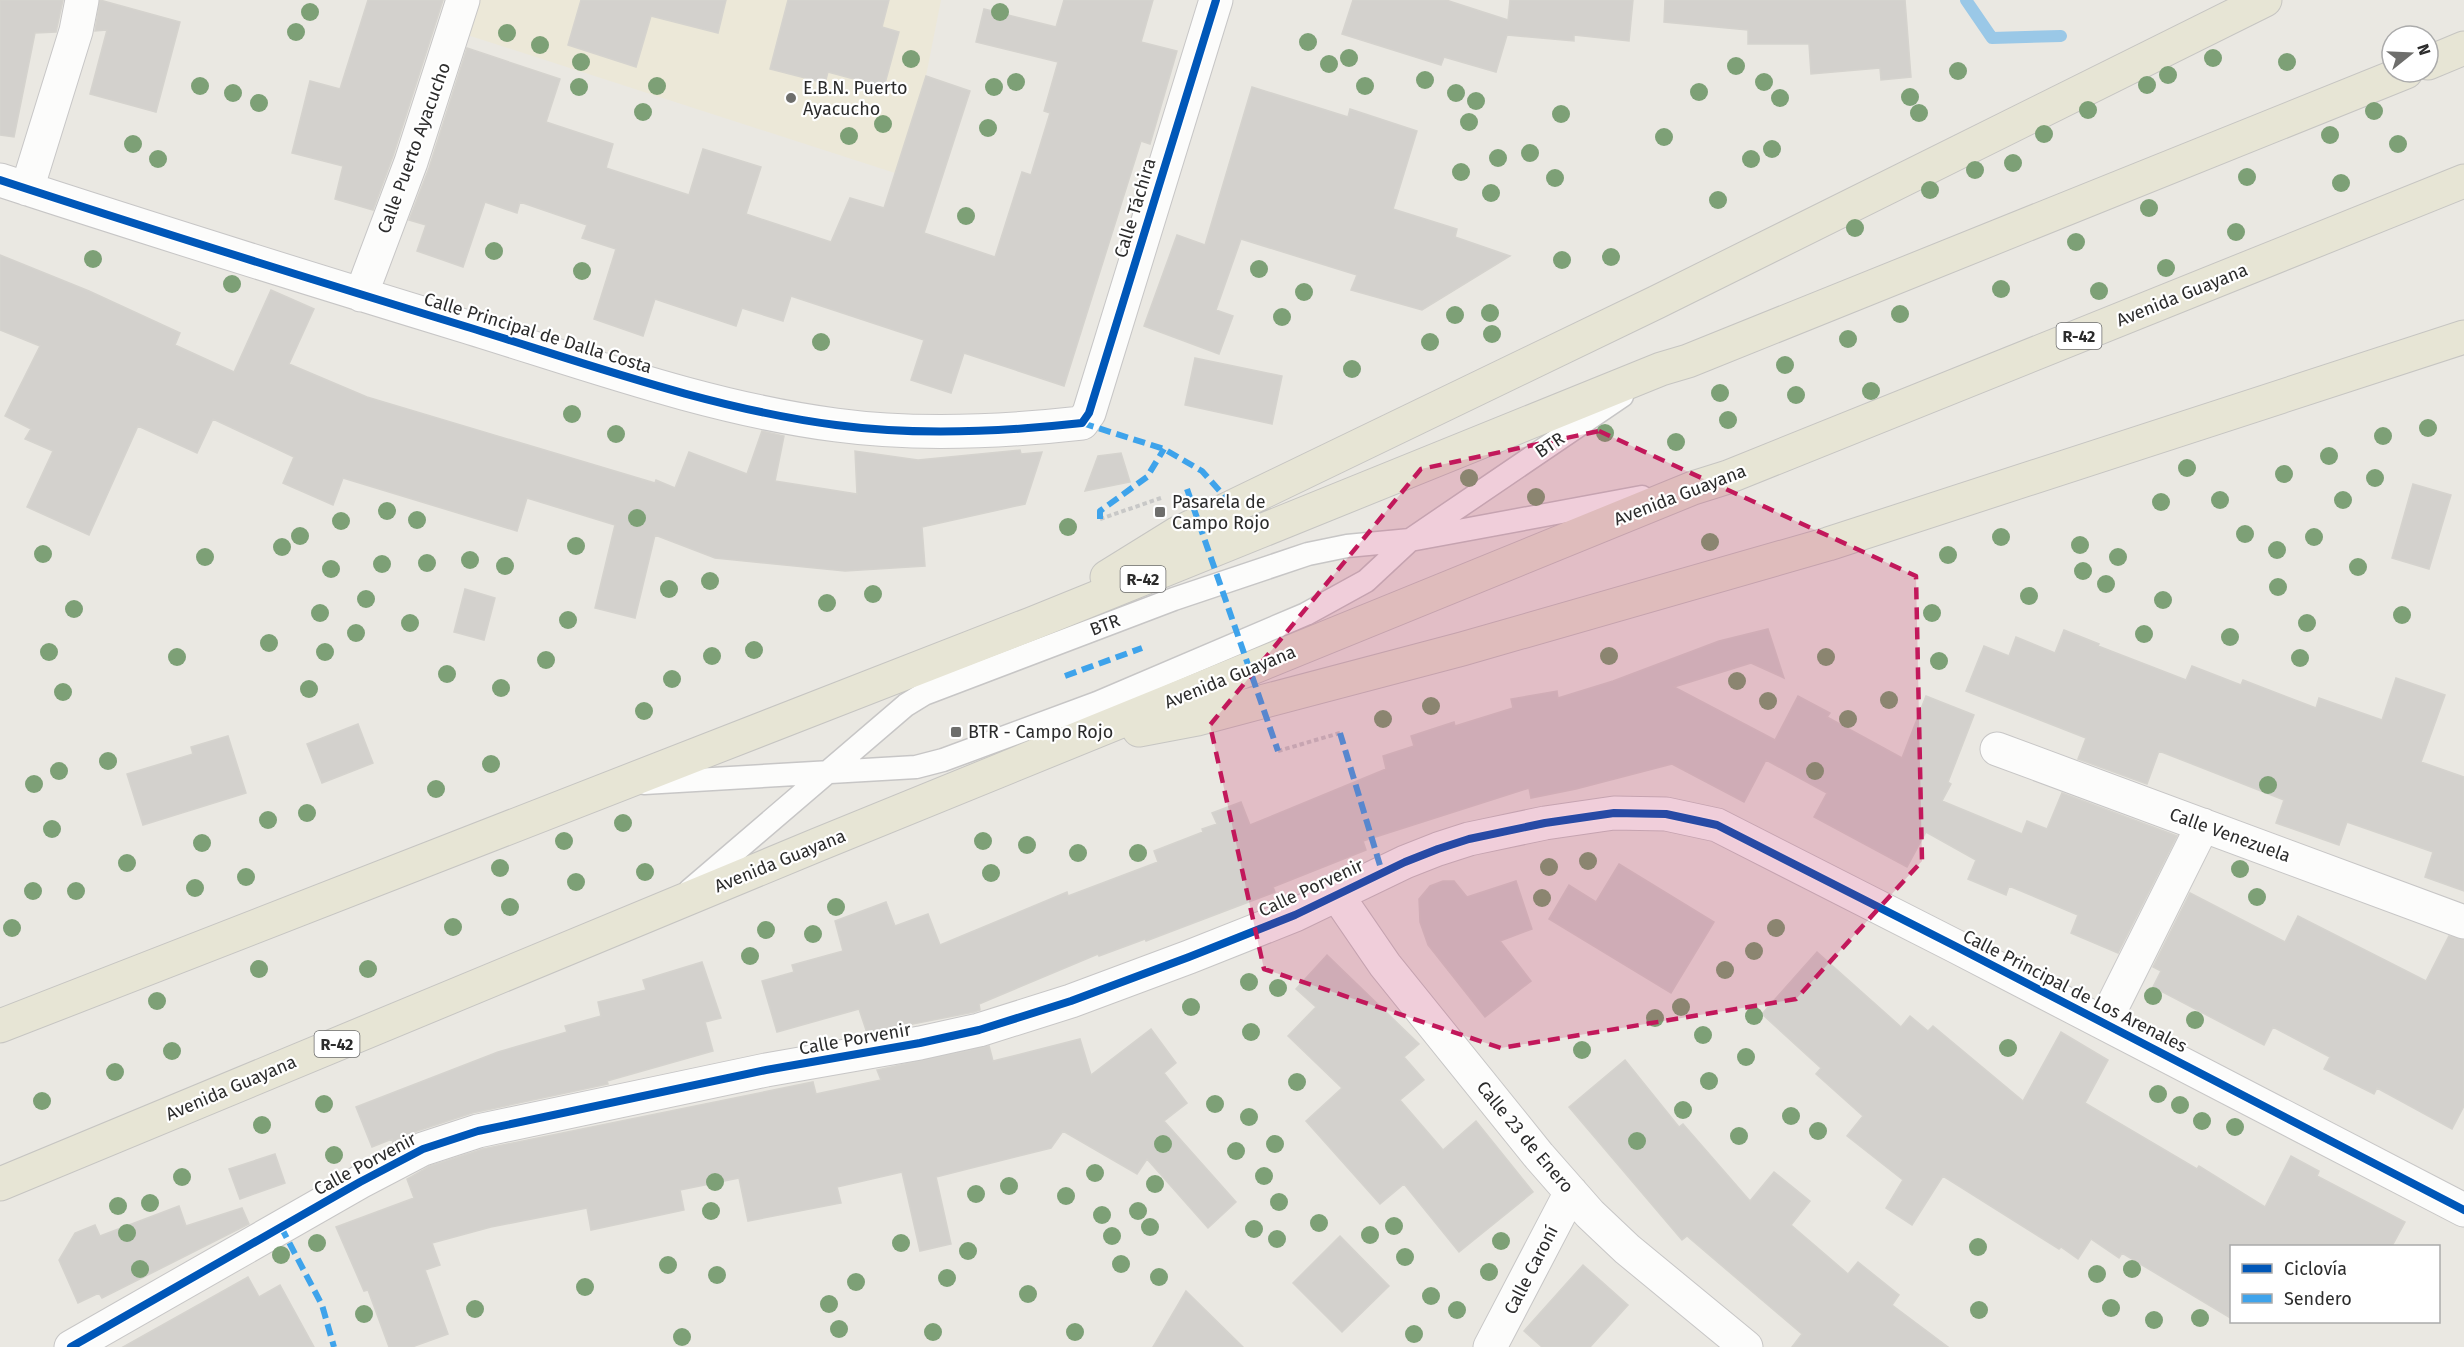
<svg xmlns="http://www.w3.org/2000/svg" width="2464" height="1347" font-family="'Fira Sans',sans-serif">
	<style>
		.education { fill: #ece8d8 }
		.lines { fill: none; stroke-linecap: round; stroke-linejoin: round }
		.stream { stroke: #9ac8e7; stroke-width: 12 }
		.building { fill: #d3d1cd; stroke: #d5d3ce; stroke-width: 1.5 }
		.service-casing { stroke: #c7c6c6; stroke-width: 25 }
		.minor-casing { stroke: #c7c6c6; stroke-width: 35 }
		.primary-casing { stroke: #c6c5c2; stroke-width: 35 }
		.path { stroke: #c8c8c7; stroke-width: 4; stroke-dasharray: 4.5 3; stroke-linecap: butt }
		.service { stroke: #fcfcfb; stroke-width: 22 }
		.minor { stroke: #fcfcfb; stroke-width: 33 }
		.primary { stroke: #e7e5d5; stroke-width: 33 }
		.quiet { stroke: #3ea3eb; stroke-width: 6; stroke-dasharray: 12 6; stroke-linecap: butt }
		.cycleway-casing { stroke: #fff; stroke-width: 11 }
		.cycleway { stroke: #0057b8; stroke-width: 8 }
		.tree { fill: #7da076 }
		.marked { fill: #c2185b; fill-opacity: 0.2; stroke: #c2185b; stroke-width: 4.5; stroke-dasharray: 12 8; stroke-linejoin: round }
		.poi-dot { fill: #6e6e6c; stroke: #fff; stroke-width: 2 }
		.labels { text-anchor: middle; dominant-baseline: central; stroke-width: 4.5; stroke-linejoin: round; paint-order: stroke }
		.shield { fill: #fff; stroke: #6b6b6b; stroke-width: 1.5 }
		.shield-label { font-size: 16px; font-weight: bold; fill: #2c2c2c }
		.poi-label { font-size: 18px; fill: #2c2c2c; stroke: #fff; text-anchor: start }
		.street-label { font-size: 18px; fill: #2c2c2c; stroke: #fff }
	</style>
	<rect width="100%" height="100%" fill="#eae8e2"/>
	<path class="education" d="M463,0H941L926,76L895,173L455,31Z"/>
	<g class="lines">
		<path class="stream" d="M1966,0L1992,38L2061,36"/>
	</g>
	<path class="building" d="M0,0H63L56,32L35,33L14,137L0,135Z
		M100,0L180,22L156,112L90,94L107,30L95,31Z
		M368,0H443L393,156L373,210L335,199L343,166L292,153L310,81L340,89Z
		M581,0H726L718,33L651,16L636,67L568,45Z
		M788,0H889L882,27L899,32L884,87L828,72L825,83L770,69Z
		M1064,0H1153L1141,42L1177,51L1150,144L1141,141L1064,386L964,353L951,393L911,380L924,340L791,296L783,321L742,308L736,326L655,299L643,336L594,319L616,249L582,238L587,225L520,202L517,213L485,202L463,267L417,251L426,225L409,220L429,168L467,48L560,79L546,122L613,144L606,168L689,195L703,149L761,167L746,214L831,242L850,198L884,208L926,76L970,91L924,233L995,257L1022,172L1031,175L1050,113L1044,111L1058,62L976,42L984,9L1056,27Z
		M1353,0H1446L1508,20L1510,0H1633L1629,41L1574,35V41L1507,35L1496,72L1444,57L1441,65L1342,34Z
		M1665,0H1905L1911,77L1881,80L1880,68L1811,74L1809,44H1748V30L1664,22Z
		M1252,87L1348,117L1350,109L1417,131L1393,209L1457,229L1455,237L1510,256L1422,310L1351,290L1357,275L1241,239L1216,310L1233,316L1219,354L1144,326L1177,235L1205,245Z
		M0,255L89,291L180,333L175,345L234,372L271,290L314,309L289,364L367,397L655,483L656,480L675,488L689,452L747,474L762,431L784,436L775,481L857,494L855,451L918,460L1020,450L1021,454L1042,452L1025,504L922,527L925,566L845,571L715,558L655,535L635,618L595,608L615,525L527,498L517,531L343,478L333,505L283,483L294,457L213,419L197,453L138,426L89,535L27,507L53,451L25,439L31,429L5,416L40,346L0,330Z
		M1195,358L1282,376L1272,424L1185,405Z
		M1121,453L1130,482L1085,491L1098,456Z
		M2413,484L2451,495L2429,569L2392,558Z
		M465,589L495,598L484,640L454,632Z
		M1768,629L1784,678L1751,663L1674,687L1775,740L1798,696L1830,713L1827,717L1902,758L1926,696L1974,715L1948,782L1951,784L1942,801L2022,834L2027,821L2047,829L2062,793L2177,836L2118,953L2071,933L2078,915L2009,886L2006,895L1968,879L1976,860L1926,832L1907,867L1814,817L1827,793L1766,760L1744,802L1672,764L1576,789L1531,798L1529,788L1363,841L1366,850L1273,887L1275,892L1146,941L1145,939L1099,956L1098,954L979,1004L980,1010L974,1012L867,1033L859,1009L777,1032L762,981L794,972L792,965L843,951L835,921L886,902L895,926L928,914L940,945L1067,892L1068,896L1158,862L1154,851L1203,832L1202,829L1217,824L1212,813L1241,802L1250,825L1386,769L1383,756L1414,746L1411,736L1454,722L1455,726L1513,708L1511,699L1557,691L1558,698L1613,681L1719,641Z
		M2064,630L2099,644L2098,646L2186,680L2192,666L2241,685L2243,680L2316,708L2319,698L2382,720L2396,678L2445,695L2421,762L2464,777V891L2425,877L2433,852L2347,822L2339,845L2276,823L2284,800L2159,751L2147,784L2078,759L2086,738L1966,691L1984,646L2009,656L2016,637L2055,653Z
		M358,724L373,763L322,783L307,744Z
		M228,736L246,793L143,825L127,774L193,754L191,747Z
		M1619,864L1714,922L1671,993L1549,919L1569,885L1596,902Z
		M1443,881H1454L1467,897L1516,881L1532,929L1500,941L1531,981L1485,1017L1428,945L1420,922L1419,899L1430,886Z
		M2190,893L2285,942L2298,916L2426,981L2449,936L2464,940V1106L2452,1129L2377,1088L2374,1094L2324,1069L2330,1057L2273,1027L2264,1045L2153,987L2161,971L2153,967Z
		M1817,952L1901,1027L1910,1016L1928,1031L1933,1026L2023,1101L2061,1032L2108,1060L2085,1103L2197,1169L2199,1166L2265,1207L2291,1156L2319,1171L2317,1176L2405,1222L2392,1246H2232V1319L2122,1253L2119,1258L2091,1239L2078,1259L2061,1247L2059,1249L1943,1176L1912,1225L1886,1208L1903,1180L1847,1136L1863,1116L1816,1074L1821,1068L1762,1014Z
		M1327,955L1419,1044L1404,1057L1424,1080L1400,1100L1443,1150L1476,1121L1533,1192L1459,1252L1404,1184L1380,1204L1306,1121L1342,1088L1288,1036L1316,1007L1296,989Z
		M702,962L721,1018L705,1022L713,1051L607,1081L608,1084L472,1113L417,1131L393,1143L392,1139L372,1147L356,1107L498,1052L567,1032L565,1026L601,1016L598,1002L646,990L643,980Z
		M1151,1029L1176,1063L1164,1073L1187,1103L1164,1121L1236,1202L1208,1228L1147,1159L1137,1174L1063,1131L1051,1148L936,1177L951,1244L920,1251L902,1172L837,1187L841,1203L748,1221L739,1178L680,1190L684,1210L591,1230L587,1208L491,1227L432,1243L440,1265L425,1270L448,1334L412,1347H389L368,1290L364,1291L336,1227L414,1198L407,1179L430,1166L483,1149L813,1082L816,1094L881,1080L877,1070L989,1046L993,1061L1080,1039L1091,1075Z
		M1625,1060L1679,1127L1683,1124L1750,1201L1774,1172L1810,1201L1791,1225L1848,1274L1858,1262L1899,1295L1892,1305L1948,1347H1792L1802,1334L1687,1236L1682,1240L1569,1107Z
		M275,1154L285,1183L240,1199L229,1169Z
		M179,1206L186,1226L242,1208L249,1224L102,1298L99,1293L78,1303L59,1260L75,1233L95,1225L100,1236Z
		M1340,1236L1389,1286L1342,1332L1293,1283Z
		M1583,1265L1628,1305L1590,1347H1542L1524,1331Z
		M248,1277L259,1297L280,1285L314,1347H123Z
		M1186,1291L1243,1347H1153Z"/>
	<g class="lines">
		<g class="service-casing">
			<path id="service" d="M644,783L916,767L943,760L1097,703L1306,614L1366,581L1410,540L1622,396
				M690,890L906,705L924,694L1174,599L1308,554L1347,546L1410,540L1642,497"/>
		</g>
		<g class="minor-casing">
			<path id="minor" d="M0,180C153,230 307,278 461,325C582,362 711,409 836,425C917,436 1001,432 1082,423L1089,413L1216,0
				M27,189L76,31L82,0
				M361,295L411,162L463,0
				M1997,749L2464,922
				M1337,895L1385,965L1539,1156L1590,1214L1627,1249L1746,1347
				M2104,1023L2203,825
				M71,1347L360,1182L423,1149L478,1131L766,1070L920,1043L979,1030L1071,1001L1189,957L1295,915L1405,862L1438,849L1469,839L1545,823L1614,813L1666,814L1717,825L1955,946L2464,1210
				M1490,1347L1571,1192"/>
		</g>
		<g class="primary-casing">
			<path id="primary" d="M2428,63L2464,48
				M1107,577L1178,533L1657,302L2265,0
				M1139,730L1197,719L1462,649L1828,544L2464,337
				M0,1026L1031,624L1661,369L1688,361L2406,72
				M0,1184L817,845L1693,488L1728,477L2464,181"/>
		</g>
		<path class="path" d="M1100,519L1161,498
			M1278,751L1340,733"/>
		<use href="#service" class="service"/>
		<use href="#minor" class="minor"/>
		<use href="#primary" class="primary"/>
		<path class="quiet" d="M1082,423L1164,449L1202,471L1233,506
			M1187,489L1278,751
			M1100,519V511L1147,477L1164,449
			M1065,676L1142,648
			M1340,733L1382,872
			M281,1227L322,1305L334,1347"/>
		<g class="cycleway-casing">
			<path id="cycleway" d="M0,180C153,230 307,278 461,325C582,362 711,409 836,425C917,436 1001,432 1082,423L1089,413L1216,0
				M71,1347L360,1182L423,1149L478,1131L766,1070L920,1043L979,1030L1071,1001L1189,957L1295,915L1405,862L1438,849L1469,839L1545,823L1614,813L1666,814L1717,825L1955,946L2464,1210"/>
		</g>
		<use href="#cycleway" class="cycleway"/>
	</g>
	<g class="tree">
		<circle cx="310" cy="12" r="9"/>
		<circle cx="1000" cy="12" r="9"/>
		<circle cx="296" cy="32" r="9"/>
		<circle cx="507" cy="33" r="9"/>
		<circle cx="1308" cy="42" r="9"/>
		<circle cx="540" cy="45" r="9"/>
		<circle cx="1349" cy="58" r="9"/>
		<circle cx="2213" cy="58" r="9"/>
		<circle cx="911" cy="59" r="9"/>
		<circle cx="581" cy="62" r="9"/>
		<circle cx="2287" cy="62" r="9"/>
		<circle cx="1329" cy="64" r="9"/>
		<circle cx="1736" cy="66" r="9"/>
		<circle cx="1958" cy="71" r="9"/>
		<circle cx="2168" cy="75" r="9"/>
		<circle cx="1425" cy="80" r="9"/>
		<circle cx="1016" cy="82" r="9"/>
		<circle cx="1764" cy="82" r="9"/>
		<circle cx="2147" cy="85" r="9"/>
		<circle cx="200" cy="86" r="9"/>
		<circle cx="657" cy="86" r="9"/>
		<circle cx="1365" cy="86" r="9"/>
		<circle cx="579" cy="87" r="9"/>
		<circle cx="994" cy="87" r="9"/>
		<circle cx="1699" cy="92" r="9"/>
		<circle cx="233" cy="93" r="9"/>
		<circle cx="1456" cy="93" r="9"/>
		<circle cx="1910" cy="97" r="9"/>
		<circle cx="1780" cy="98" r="9"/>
		<circle cx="1476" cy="101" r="9"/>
		<circle cx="259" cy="103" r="9"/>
		<circle cx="2088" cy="110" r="9"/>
		<circle cx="2374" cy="111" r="9"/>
		<circle cx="643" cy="112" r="9"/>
		<circle cx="1919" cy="113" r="9"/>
		<circle cx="1561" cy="114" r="9"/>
		<circle cx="1469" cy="122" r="9"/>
		<circle cx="883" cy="124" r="9"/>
		<circle cx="988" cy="128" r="9"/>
		<circle cx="2044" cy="134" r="9"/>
		<circle cx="2330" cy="135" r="9"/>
		<circle cx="849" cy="136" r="9"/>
		<circle cx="1664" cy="137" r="9"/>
		<circle cx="133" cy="144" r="9"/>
		<circle cx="2398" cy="144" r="9"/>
		<circle cx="1772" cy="149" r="9"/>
		<circle cx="1530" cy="153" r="9"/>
		<circle cx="1498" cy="158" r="9"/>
		<circle cx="158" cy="159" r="9"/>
		<circle cx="1751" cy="159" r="9"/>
		<circle cx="2013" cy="163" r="9"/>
		<circle cx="1975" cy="170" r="9"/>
		<circle cx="1461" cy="172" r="9"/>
		<circle cx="2247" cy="177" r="9"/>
		<circle cx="1555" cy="178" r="9"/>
		<circle cx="2341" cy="183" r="9"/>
		<circle cx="1930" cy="190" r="9"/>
		<circle cx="1491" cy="193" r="9"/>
		<circle cx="1718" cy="200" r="9"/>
		<circle cx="2149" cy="208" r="9"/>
		<circle cx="966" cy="216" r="9"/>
		<circle cx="1855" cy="228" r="9"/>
		<circle cx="2236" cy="232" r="9"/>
		<circle cx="2076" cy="242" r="9"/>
		<circle cx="494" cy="251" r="9"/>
		<circle cx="1611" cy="257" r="9"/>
		<circle cx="93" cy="259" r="9"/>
		<circle cx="1562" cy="260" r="9"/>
		<circle cx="2166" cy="268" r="9"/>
		<circle cx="1259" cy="269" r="9"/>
		<circle cx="582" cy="271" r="9"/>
		<circle cx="232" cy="284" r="9"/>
		<circle cx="2001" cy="289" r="9"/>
		<circle cx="2099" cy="291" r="9"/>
		<circle cx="1304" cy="292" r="9"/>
		<circle cx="1490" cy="313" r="9"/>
		<circle cx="1900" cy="314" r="9"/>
		<circle cx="1455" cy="315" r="9"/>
		<circle cx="1282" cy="317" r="9"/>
		<circle cx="1492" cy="334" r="9"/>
		<circle cx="1848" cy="339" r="9"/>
		<circle cx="821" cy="342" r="9"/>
		<circle cx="1430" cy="342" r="9"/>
		<circle cx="1785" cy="365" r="9"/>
		<circle cx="1352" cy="369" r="9"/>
		<circle cx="1871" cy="391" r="9"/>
		<circle cx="1720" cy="393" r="9"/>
		<circle cx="1796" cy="395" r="9"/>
		<circle cx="572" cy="414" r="9"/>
		<circle cx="1728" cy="420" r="9"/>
		<circle cx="2428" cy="428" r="9"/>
		<circle cx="1605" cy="433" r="9"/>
		<circle cx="616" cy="434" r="9"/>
		<circle cx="2383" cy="436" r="9"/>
		<circle cx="1676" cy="442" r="9"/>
		<circle cx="2329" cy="456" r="9"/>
		<circle cx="2187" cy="468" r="9"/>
		<circle cx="2284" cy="474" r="9"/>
		<circle cx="1469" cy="478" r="9"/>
		<circle cx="2375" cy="478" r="9"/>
		<circle cx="1536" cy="497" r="9"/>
		<circle cx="2220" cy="500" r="9"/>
		<circle cx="2343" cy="500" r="9"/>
		<circle cx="2161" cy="502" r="9"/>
		<circle cx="387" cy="511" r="9"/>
		<circle cx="637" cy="518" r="9"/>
		<circle cx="417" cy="520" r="9"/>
		<circle cx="341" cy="521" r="9"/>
		<circle cx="1068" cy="527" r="9"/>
		<circle cx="2245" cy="534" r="9"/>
		<circle cx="300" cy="536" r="9"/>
		<circle cx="2001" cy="537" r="9"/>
		<circle cx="2314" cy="537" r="9"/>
		<circle cx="1710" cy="542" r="9"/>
		<circle cx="2080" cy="545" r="9"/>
		<circle cx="576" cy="546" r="9"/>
		<circle cx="282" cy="547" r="9"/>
		<circle cx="2277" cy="550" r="9"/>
		<circle cx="43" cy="554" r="9"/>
		<circle cx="1948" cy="555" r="9"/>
		<circle cx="205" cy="557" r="9"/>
		<circle cx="2118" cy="557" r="9"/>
		<circle cx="470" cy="560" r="9"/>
		<circle cx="427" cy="563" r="9"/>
		<circle cx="382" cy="564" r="9"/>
		<circle cx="505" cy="566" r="9"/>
		<circle cx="2358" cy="567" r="9"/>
		<circle cx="331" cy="569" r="9"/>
		<circle cx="2083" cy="571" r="9"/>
		<circle cx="710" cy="581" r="9"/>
		<circle cx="2106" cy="584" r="9"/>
		<circle cx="2278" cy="587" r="9"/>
		<circle cx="669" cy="589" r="9"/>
		<circle cx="873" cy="594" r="9"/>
		<circle cx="2029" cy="596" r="9"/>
		<circle cx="366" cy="599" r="9"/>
		<circle cx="2163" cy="600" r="9"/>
		<circle cx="827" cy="603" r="9"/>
		<circle cx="74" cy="609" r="9"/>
		<circle cx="320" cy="613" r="9"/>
		<circle cx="1932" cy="613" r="9"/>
		<circle cx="2402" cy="615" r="9"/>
		<circle cx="568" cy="620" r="9"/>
		<circle cx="410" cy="623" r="9"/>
		<circle cx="2307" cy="623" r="9"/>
		<circle cx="356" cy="633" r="9"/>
		<circle cx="2144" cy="634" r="9"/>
		<circle cx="2230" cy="637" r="9"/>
		<circle cx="269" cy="643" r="9"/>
		<circle cx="754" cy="650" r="9"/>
		<circle cx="49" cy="652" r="9"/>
		<circle cx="325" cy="652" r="9"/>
		<circle cx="712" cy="656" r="9"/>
		<circle cx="1609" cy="656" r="9"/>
		<circle cx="177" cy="657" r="9"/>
		<circle cx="1826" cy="657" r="9"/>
		<circle cx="2300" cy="658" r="9"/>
		<circle cx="546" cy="660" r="9"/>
		<circle cx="1939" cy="661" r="9"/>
		<circle cx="447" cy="674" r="9"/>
		<circle cx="672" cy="679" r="9"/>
		<circle cx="1737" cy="681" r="9"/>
		<circle cx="501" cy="688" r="9"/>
		<circle cx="309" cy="689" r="9"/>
		<circle cx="63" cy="692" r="9"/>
		<circle cx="1889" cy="700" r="9"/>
		<circle cx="1768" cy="701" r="9"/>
		<circle cx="1431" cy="706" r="9"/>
		<circle cx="644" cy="711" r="9"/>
		<circle cx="1383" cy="719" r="9"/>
		<circle cx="1848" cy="719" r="9"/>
		<circle cx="108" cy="761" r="9"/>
		<circle cx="491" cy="764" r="9"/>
		<circle cx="59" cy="771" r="9"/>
		<circle cx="1815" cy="771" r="9"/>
		<circle cx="34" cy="784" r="9"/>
		<circle cx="2268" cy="785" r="9"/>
		<circle cx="436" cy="789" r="9"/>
		<circle cx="307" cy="813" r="9"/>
		<circle cx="268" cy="820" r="9"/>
		<circle cx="623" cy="823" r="9"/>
		<circle cx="52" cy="829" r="9"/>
		<circle cx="564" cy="841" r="9"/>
		<circle cx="983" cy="841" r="9"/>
		<circle cx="202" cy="843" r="9"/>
		<circle cx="1027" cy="845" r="9"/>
		<circle cx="1078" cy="853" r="9"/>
		<circle cx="1138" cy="853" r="9"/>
		<circle cx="1588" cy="861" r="9"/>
		<circle cx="127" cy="863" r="9"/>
		<circle cx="1549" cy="867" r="9"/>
		<circle cx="500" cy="868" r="9"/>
		<circle cx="2240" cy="869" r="9"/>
		<circle cx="645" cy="872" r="9"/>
		<circle cx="991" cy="873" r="9"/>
		<circle cx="246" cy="877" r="9"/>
		<circle cx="576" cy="882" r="9"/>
		<circle cx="195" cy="888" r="9"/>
		<circle cx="33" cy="891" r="9"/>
		<circle cx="76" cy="891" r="9"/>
		<circle cx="2257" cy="897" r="9"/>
		<circle cx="1542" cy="898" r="9"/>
		<circle cx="510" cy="907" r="9"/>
		<circle cx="836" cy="907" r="9"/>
		<circle cx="453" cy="927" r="9"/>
		<circle cx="12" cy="928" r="9"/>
		<circle cx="1776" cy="928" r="9"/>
		<circle cx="766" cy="930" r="9"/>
		<circle cx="813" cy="934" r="9"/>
		<circle cx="1754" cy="951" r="9"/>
		<circle cx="750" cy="956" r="9"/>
		<circle cx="259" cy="969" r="9"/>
		<circle cx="368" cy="969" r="9"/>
		<circle cx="1725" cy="970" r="9"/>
		<circle cx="1249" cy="982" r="9"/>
		<circle cx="1278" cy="988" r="9"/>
		<circle cx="2153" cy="996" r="9"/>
		<circle cx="157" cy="1001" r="9"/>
		<circle cx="1191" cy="1007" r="9"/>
		<circle cx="1681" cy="1007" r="9"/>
		<circle cx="1754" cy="1016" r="9"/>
		<circle cx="1655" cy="1018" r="9"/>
		<circle cx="2195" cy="1020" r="9"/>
		<circle cx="1251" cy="1032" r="9"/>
		<circle cx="1703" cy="1035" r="9"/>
		<circle cx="2008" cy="1048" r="9"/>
		<circle cx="1582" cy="1050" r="9"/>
		<circle cx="172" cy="1051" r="9"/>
		<circle cx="1746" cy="1057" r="9"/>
		<circle cx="115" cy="1072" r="9"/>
		<circle cx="1709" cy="1081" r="9"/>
		<circle cx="1297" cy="1082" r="9"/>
		<circle cx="2158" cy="1094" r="9"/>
		<circle cx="42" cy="1101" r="9"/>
		<circle cx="324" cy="1104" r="9"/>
		<circle cx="1215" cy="1104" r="9"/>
		<circle cx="2180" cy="1105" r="9"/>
		<circle cx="1683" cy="1110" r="9"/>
		<circle cx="1791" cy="1116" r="9"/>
		<circle cx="1249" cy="1117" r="9"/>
		<circle cx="2202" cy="1121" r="9"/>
		<circle cx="262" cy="1125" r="9"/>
		<circle cx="2235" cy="1127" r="9"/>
		<circle cx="1818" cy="1131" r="9"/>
		<circle cx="1739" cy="1136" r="9"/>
		<circle cx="1637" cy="1141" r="9"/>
		<circle cx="1163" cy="1144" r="9"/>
		<circle cx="1275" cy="1144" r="9"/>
		<circle cx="1236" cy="1151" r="9"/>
		<circle cx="334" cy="1155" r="9"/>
		<circle cx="1095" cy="1173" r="9"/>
		<circle cx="1264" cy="1176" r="9"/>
		<circle cx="182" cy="1177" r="9"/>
		<circle cx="715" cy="1182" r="9"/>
		<circle cx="1155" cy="1184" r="9"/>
		<circle cx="1009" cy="1186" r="9"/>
		<circle cx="976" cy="1194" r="9"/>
		<circle cx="1066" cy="1196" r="9"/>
		<circle cx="1279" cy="1202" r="9"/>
		<circle cx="150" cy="1203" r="9"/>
		<circle cx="118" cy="1206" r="9"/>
		<circle cx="711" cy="1211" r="9"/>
		<circle cx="1138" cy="1211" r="9"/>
		<circle cx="1102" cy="1215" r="9"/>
		<circle cx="1319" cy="1223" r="9"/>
		<circle cx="1394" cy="1226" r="9"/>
		<circle cx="1150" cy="1227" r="9"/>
		<circle cx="1254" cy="1229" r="9"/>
		<circle cx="127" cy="1233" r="9"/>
		<circle cx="1370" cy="1235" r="9"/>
		<circle cx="1112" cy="1236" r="9"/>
		<circle cx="1277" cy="1239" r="9"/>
		<circle cx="1501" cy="1241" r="9"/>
		<circle cx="317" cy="1243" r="9"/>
		<circle cx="901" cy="1243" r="9"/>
		<circle cx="1978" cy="1247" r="9"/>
		<circle cx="968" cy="1251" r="9"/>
		<circle cx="281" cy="1255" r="9"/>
		<circle cx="1405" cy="1257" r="9"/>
		<circle cx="1121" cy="1264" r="9"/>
		<circle cx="668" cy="1265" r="9"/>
		<circle cx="140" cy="1269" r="9"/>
		<circle cx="2132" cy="1269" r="9"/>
		<circle cx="1489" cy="1272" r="9"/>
		<circle cx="2097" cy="1274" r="9"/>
		<circle cx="717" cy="1275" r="9"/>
		<circle cx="1159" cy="1277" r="9"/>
		<circle cx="947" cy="1278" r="9"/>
		<circle cx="856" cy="1282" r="9"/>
		<circle cx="585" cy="1287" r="9"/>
		<circle cx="1028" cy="1294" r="9"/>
		<circle cx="1431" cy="1296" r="9"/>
		<circle cx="829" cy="1304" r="9"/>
		<circle cx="2111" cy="1308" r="9"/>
		<circle cx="475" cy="1309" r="9"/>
		<circle cx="1457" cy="1310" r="9"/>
		<circle cx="1979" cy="1310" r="9"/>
		<circle cx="364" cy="1314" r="9"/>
		<circle cx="2200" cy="1318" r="9"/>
		<circle cx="2154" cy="1320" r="9"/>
		<circle cx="839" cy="1329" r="9"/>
		<circle cx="933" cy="1332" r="9"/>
		<circle cx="1075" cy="1332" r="9"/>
		<circle cx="1414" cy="1334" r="9"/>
		<circle cx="682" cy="1337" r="9"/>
	</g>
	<path class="marked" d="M1599,431L1916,576L1922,861L1796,999L1501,1048L1264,969L1210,725L1421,469Z"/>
	<g class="poi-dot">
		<circle cx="791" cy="98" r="6"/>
		<rect x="1154" y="506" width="12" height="12" rx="3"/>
		<rect x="950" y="726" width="12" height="12" rx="3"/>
	</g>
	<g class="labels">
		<g class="shield">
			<rect x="2056.5" y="323" width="45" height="26" rx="4.5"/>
			<rect x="1120.5" y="566" width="45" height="26" rx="4.5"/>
			<rect x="314.5" y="1031" width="45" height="26" rx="4.5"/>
		</g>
		<g class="shield-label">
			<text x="2079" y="336">R-42</text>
			<text x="1143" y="579">R-42</text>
			<text x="337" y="1044">R-42</text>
		</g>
		<g class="poi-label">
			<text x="803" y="88">E.B.N. Puerto<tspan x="803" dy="21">Ayacucho</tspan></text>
			<text x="1172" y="502">Pasarela de<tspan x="1172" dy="21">Campo Rojo</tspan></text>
			<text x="968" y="732">BTR - Campo Rojo</text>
		</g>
		<g class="street-label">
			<text transform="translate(414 148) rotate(-70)">Calle Puerto Ayacucho</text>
			<text transform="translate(1135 208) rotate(-73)">Calle Táchira</text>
			<text transform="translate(2182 295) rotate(-22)">Avenida Guayana</text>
			<text transform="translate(538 333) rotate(17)">Calle Principal de Dalla Costa</text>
			<text transform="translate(1550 445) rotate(-34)">BTR</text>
			<text transform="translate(1680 495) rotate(-21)">Avenida Guayana</text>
			<text transform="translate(1105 625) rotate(-21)">BTR</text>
			<text transform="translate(1230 677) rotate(-22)">Avenida Guayana</text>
			<text transform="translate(2230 835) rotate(20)">Calle Venezuela</text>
			<text transform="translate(780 861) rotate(-22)">Avenida Guayana</text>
			<text transform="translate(1311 888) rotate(-25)">Calle Porvenir</text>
			<text transform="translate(2075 991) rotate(27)">Calle Principal de Los Arenales</text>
			<text transform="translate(855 1039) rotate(-10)">Calle Porvenir</text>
			<text transform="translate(231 1088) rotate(-23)">Avenida Guayana</text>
			<text transform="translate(1525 1137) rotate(50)">Calle 23 de Enero</text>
			<text transform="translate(365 1164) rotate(-28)">Calle Porvenir</text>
			<text transform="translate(1531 1270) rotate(-63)">Calle Caroní</text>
		</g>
	</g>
	<rect x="2230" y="1245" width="210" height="78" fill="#ffffff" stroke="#ababab" stroke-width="1.5"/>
	<rect x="2242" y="1264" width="30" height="9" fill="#0057b8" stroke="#ababab" stroke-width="1.5"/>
	<text x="2284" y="1275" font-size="18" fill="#2c2c2c">Ciclovía</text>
	<rect x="2242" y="1294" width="30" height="9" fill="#3ea3eb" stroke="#ababab" stroke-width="1.5"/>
	<text x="2284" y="1305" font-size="18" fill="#2c2c2c">Sendero</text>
	<g transform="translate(2410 54) rotate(72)"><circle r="28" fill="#ffffff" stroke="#ababab" stroke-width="1.5"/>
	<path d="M0-4.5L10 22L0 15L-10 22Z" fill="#6e6e6c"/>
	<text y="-9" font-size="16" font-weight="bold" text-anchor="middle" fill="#2c2c2c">N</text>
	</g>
</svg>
